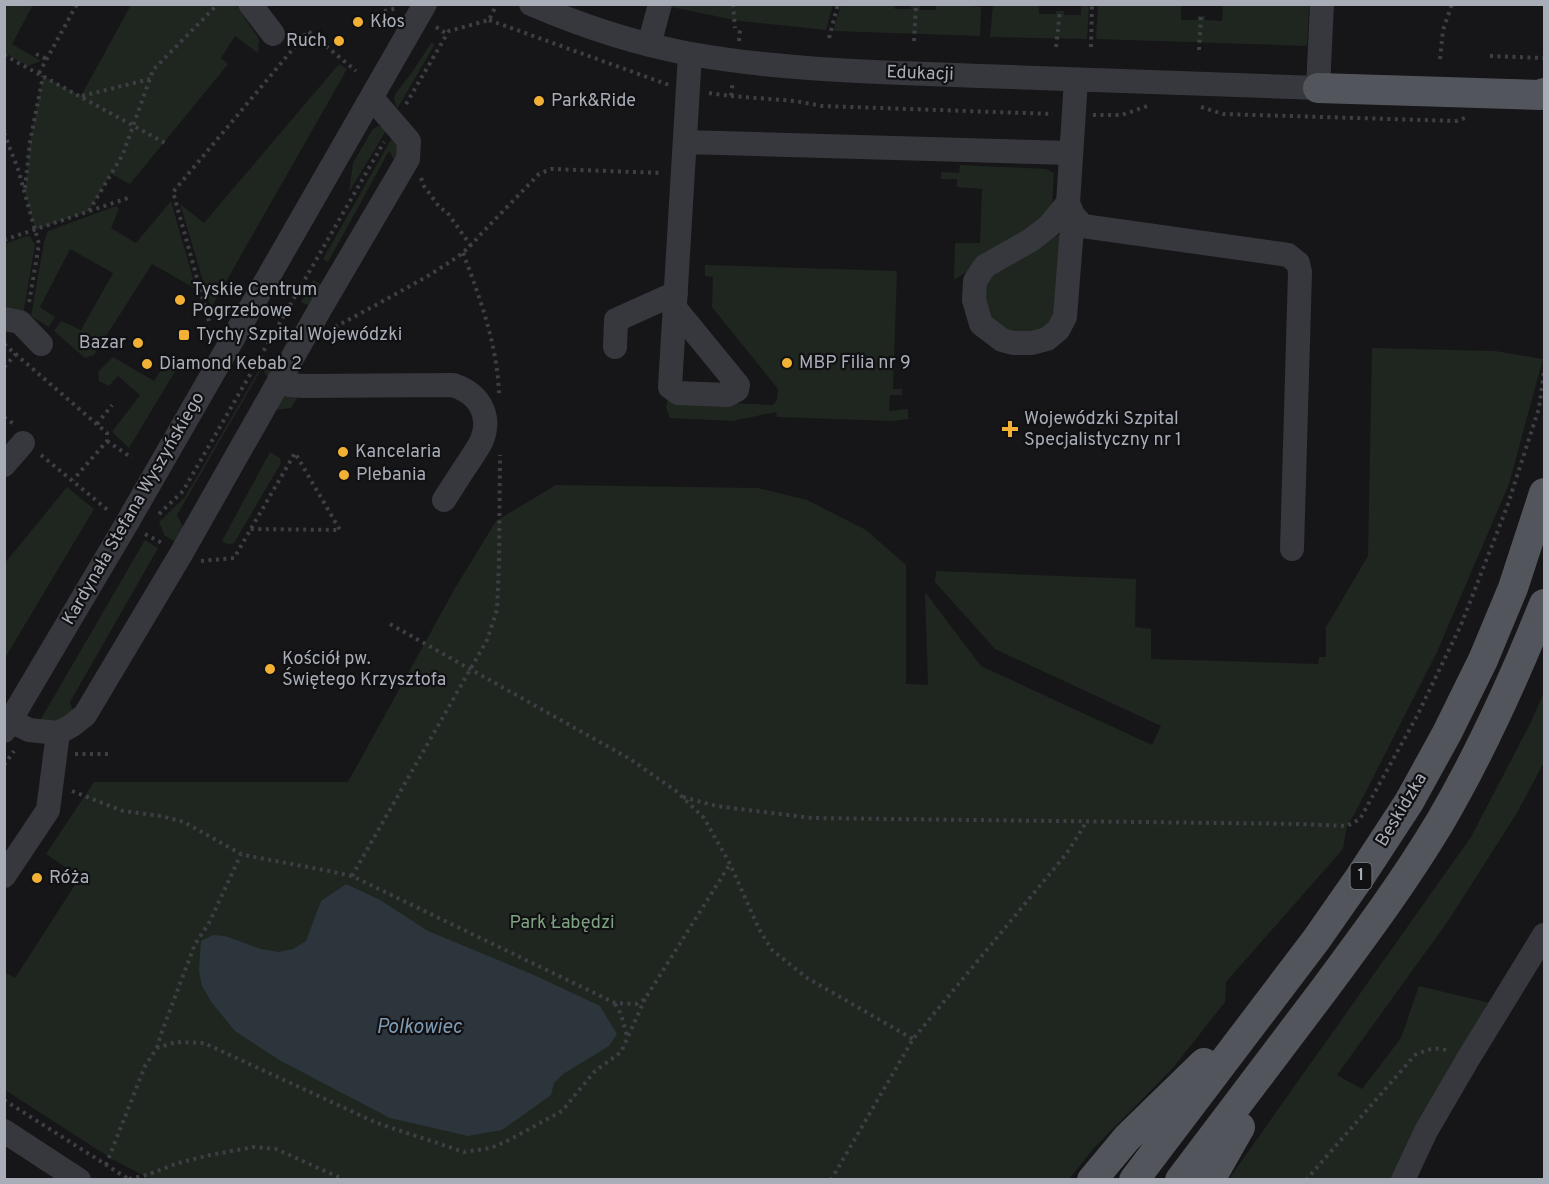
<svg xmlns="http://www.w3.org/2000/svg" width="1549" height="1184" font-family="Overpass,sans-serif">
	<style>
		.green { fill: #1e261f }
		.water { fill: #2c353c }
		.lines { fill: none; stroke-linecap: round; stroke-linejoin: round }
		.path { stroke: #3d3f44; stroke-width: 4; stroke-dasharray: 3 4.5; stroke-linecap: butt }
		.minor { stroke: #37383d; stroke-width: 24 }
		.major { stroke: #53555c; stroke-width: 30 }
		.poi-dot { fill: #f2b134; stroke: #111113; stroke-width: 2 }
		.labels { text-anchor: middle; dominant-baseline: central; stroke-width: 4.5; stroke-linejoin: round; paint-order: stroke }
		.shield { fill: #111113; stroke: #7b7e86; stroke-width: 1.5 }
		.shield-label { font-size: 16px; font-weight: bold; fill: #a8adb8 }
		.poi-label { font-size: 18px; fill: #a8adb8; stroke: #111113; text-anchor: start }
		.street-label { font-size: 18px; fill: #a8adb8; stroke: #111113 }
		.park-label { font-size: 18px; fill: #7fa381; stroke: #111113 }
		.water-label { font-size: 20px; font-style: italic; fill: #7f9bb3; stroke: #111113 }
	</style>
	<rect width="100%" height="100%" fill="#161618"/>
	<path class="green" d="M666,4H715L717,6L726,4L833,5L826,30L740,21L666,6Z
		M4,5H33L12,44L41,61L28,66L5,53Z
		M131,5H236L259,39L258,53L235,36L221,58L228,64L130,184L111,174L89,211L35,230L25,191L30,142L43,76L81,96Z
		M841,5H894L895,9H911V6H920V10H936V5H958L981,7L980,36L833,31Z
		M993,5H1039V14H1056V11H1064V15H1081V5H1089L1087,39L990,37Z
		M1098,5H1181V20H1197L1198,16H1205V20L1222,21L1223,5H1309L1307,46L1096,39Z
		M431,43L435,44L397,109L394,98L396,93L413,71Z
		M339,64L347,69L211,308L180,204L204,223Z
		M378,126L387,129L349,192L353,163L372,130Z
		M393,136L398,144L397,165L389,151L328,262L323,259Z
		M960,165L1046,169L1054,173L1052,209L1041,223L954,280L955,243H980L982,189L957,187V179H941V172L959,173Z
		M171,201L196,289L152,264L94,355L85,358L54,331L61,321L81,330L113,273L70,249L40,307L55,317L49,327L31,316L44,242L48,231L116,206L119,209L111,228L136,243Z
		M1061,234L1057,325L1014,337L987,319L985,298L987,281L998,267Z
		M30,236L35,245L23,315L5,313V244L24,237Z
		M705,265L897,271L893,389H902V395H890L889,411L908,409V419L893,421L777,417L776,412L732,421L670,418L666,408L667,400L773,405L777,400L778,389L712,307L713,277L705,276Z
		M331,267L336,273L314,308L301,302L313,280L321,284Z
		M1372,348L1495,351L1543,359L1509,484L1437,652L1355,813L1347,826L1343,849L1226,982L1225,1002L1173,1068L1094,1148L1069,1179H150L112,1159L5,1090L4,972L15,978L80,877L46,854L94,782H348L454,590L496,521L556,485L758,488L807,500L866,530L906,565V684L928,685L925,592L981,666L1152,745L1161,726L995,649L935,582L936,571L1136,579L1135,627L1151,629V659L1318,664L1319,657H1326V627L1368,556Z
		M113,357L154,381L166,362L177,368L129,448L112,432L140,395L118,376L109,386L99,381L98,372Z
		M265,363L281,370L270,382L262,368L177,515L183,527L178,543L165,536L159,522L185,497L262,365Z
		M301,392L291,408L274,410L285,395Z
		M270,452L280,458L281,463L234,543C229,545 227,544 222,541Z
		M67,487L94,509L5,658V563Z
		M145,540L158,548L70,702L75,719L38,724Z
		M1544,692V762L1517,813L1448,921L1337,1075L1362,1089L1401,1038L1419,986L1490,1003L1395,1179L1228,1180L1471,837L1531,722Z"/>
	<path class="water" d="M346,884L380,900L428,931L534,975L600,1006L617,1034L609,1046L563,1074L554,1083L551,1095L502,1130L468,1136L390,1118L281,1061L235,1031L212,1003L202,986L199,971L201,941L213,935L225,936L261,949L279,952L293,949L306,941L321,901Z"/>
	<g class="lines">
		<path class="path" d="M733,4L735,28
			M384,11L398,8
			M489,20L669,85
			M436,27L447,34L449,31L489,20L497,4
			M829,38L838,4
			M739,41L740,29
			M914,41L916,6
			M1056,47L1060,11
			M1091,47L1092,4
			M1199,50L1201,16
			M36,54L47,59
			M4,55L165,143
			M1490,56L1544,58
			M1440,59L1443,30L1452,4
			M39,73L77,4
			M709,93L731,96L733,81
			M82,96L150,79
			M731,96L795,101L822,106L1053,114
			M406,104L447,34
			M1201,107L1223,114L1456,121L1465,118
			M1093,115H1122L1150,105
			M4,133L18,169L39,244L29,303
			M421,178L424,186L440,208L447,212L471,246
			M25,188L30,142L43,76
			M89,211L123,154L153,70L218,4
			M4,240L128,198
			M463,253C480,298 497,344 499,393
			M209,321L173,192L308,31L356,71
			M335,327C365,311 396,294 426,277C445,265 464,255 478,237L539,174L551,169L662,173
			M4,344L107,433V441L73,480
			M4,367L16,354
			M4,417L15,425
			M97,424L112,405
			M107,441L132,458
			M41,455L109,511
			M159,514L183,491L384,142
			M145,534L162,543
			M201,561L234,558L295,453L340,530L250,529
			M390,624L630,759L676,791L704,818L730,864L759,929L772,950L807,978L913,1039
			M75,754H112
			M4,765L14,751
			M72,791L123,811L161,816L184,822L241,854L249,856L329,871L352,876L615,1003L636,1004L645,999L730,864
			M683,797L716,806L812,818L1300,824L1347,826L1360,819L1417,716L1461,625L1507,507L1539,408L1544,372
			M352,876L487,640L497,610L499,563L500,455
			M615,1004L621,1014L627,1036
			M157,1048L161,1034L195,944L209,923L241,854
			M4,1100L130,1180
			M106,1165L145,1066L157,1048L176,1042L204,1043L377,1123L464,1152L491,1148L509,1140L562,1111L594,1072L621,1052L645,999
			M129,1179L147,1175L178,1163L210,1155L254,1147L276,1149L345,1180
			M831,1180L913,1039L1067,853L1087,821
			M1306,1180L1415,1055C1426,1050 1436,1046 1448,1051"/>
		<path class="minor" d="M250,4L273,34
			M531,4C582,26 637,44 691,54C787,71 885,72 981,76C1094,80 1206,84 1318,88L1322,4
			M649,45L660,4
			M1076,80L1068,203L1073,215L1083,226L1288,255L1298,263L1300,272L1292,549
			M685,142L1071,153
			M1068,203L1049,226L1031,240L985,266L975,281L974,300L981,324L1002,340L1013,343H1032L1047,339L1058,330L1065,317L1073,215
			M675,308L738,385L737,390L727,395L678,393L670,387L690,54
			M4,319L20,322L41,344
			M615,347L616,320L676,293
			M279,380L290,385L303,386L453,385C478,393 492,414 482,440C479,447 474,453 470,460C461,473 453,486 444,500
			M4,465L23,443
			M11,721L29,730L58,733L71,726L85,715L181,554L320,309L408,159L409,141L372,98
			M4,731L127,523L425,4
			M4,876L48,810L58,733
			M4,1131L79,1180
			M1403,1180L1426,1131L1468,1059L1544,935"/>
		<path class="major" d="M1318,88L1540,95L1544,93
			M1092,1180L1127,1138L1204,1063
			M1134,1180L1316,940L1360,877L1409,802L1447,733L1483,660L1513,588L1544,493
			M1180,1180C1229,1115 1278,1051 1326,987C1366,933 1406,879 1440,822C1481,752 1514,679 1544,604
			M1210,1180L1240,1127"/>
	</g>
	<g class="poi-dot">
		<circle cx="358" cy="22" r="6"/>
		<circle cx="339" cy="41" r="6"/>
		<circle cx="539" cy="101" r="6"/>
		<circle cx="180" cy="300" r="6"/>
		<rect x="178" y="329" width="12" height="12" rx="3"/>
		<circle cx="138" cy="343" r="6"/>
		<circle cx="787" cy="363" r="6"/>
		<circle cx="147" cy="364" r="6"/>
		<path d="M1007 420h6v6h6v6h-6v6h-6v-6h-6v-6h6z"/>
		<circle cx="343" cy="452" r="6"/>
		<circle cx="344" cy="475" r="6"/>
		<circle cx="270" cy="669" r="6"/>
		<circle cx="37" cy="878" r="6"/>
	</g>
	<g class="labels">
		<rect class="shield" x="1350.5" y="863" width="21" height="26" rx="4.5"/>
		<g class="shield-label">
			<text x="1361" y="876">1</text>
		</g>
		<g class="poi-label">
			<text x="370" y="22">Kłos</text>
			<text x="327" y="41" text-anchor="end">Ruch</text>
			<text x="551" y="101">Park&amp;Ride</text>
			<text x="192" y="290">Tyskie Centrum<tspan x="192" dy="21">Pogrzebowe</tspan></text>
			<text x="196" y="335">Tychy Szpital Wojewódzki</text>
			<text x="126" y="343" text-anchor="end">Bazar</text>
			<text x="799" y="363">MBP Filia nr 9</text>
			<text x="159" y="364">Diamond Kebab 2</text>
			<text x="1024" y="419">Wojewódzki Szpital<tspan x="1024" dy="21">Specjalistyczny nr 1</tspan></text>
			<text x="355" y="452">Kancelaria</text>
			<text x="356" y="475">Plebania</text>
			<text x="282" y="659">Kościół pw.<tspan x="282" dy="21">Świętego Krzysztofa</tspan></text>
			<text x="49" y="878">Róża</text>
		</g>
		<g class="street-label">
			<text transform="translate(920 74) rotate(2)">Edukacji</text>
			<text transform="translate(134 509) rotate(-60)">Kardynała Stefana Wyszyńskiego</text>
			<text transform="translate(1402 810) rotate(-59)">Beskidzka</text>
		</g>
		<g class="park-label">
			<text x="562" y="923">Park Łabędzi</text>
		</g>
		<g class="water-label">
			<text x="419" y="1028">Polkowiec</text>
		</g>
	</g>
	<rect width="1549" height="1184" fill="none" stroke="#a8adb8" stroke-width="12"/>
</svg>
